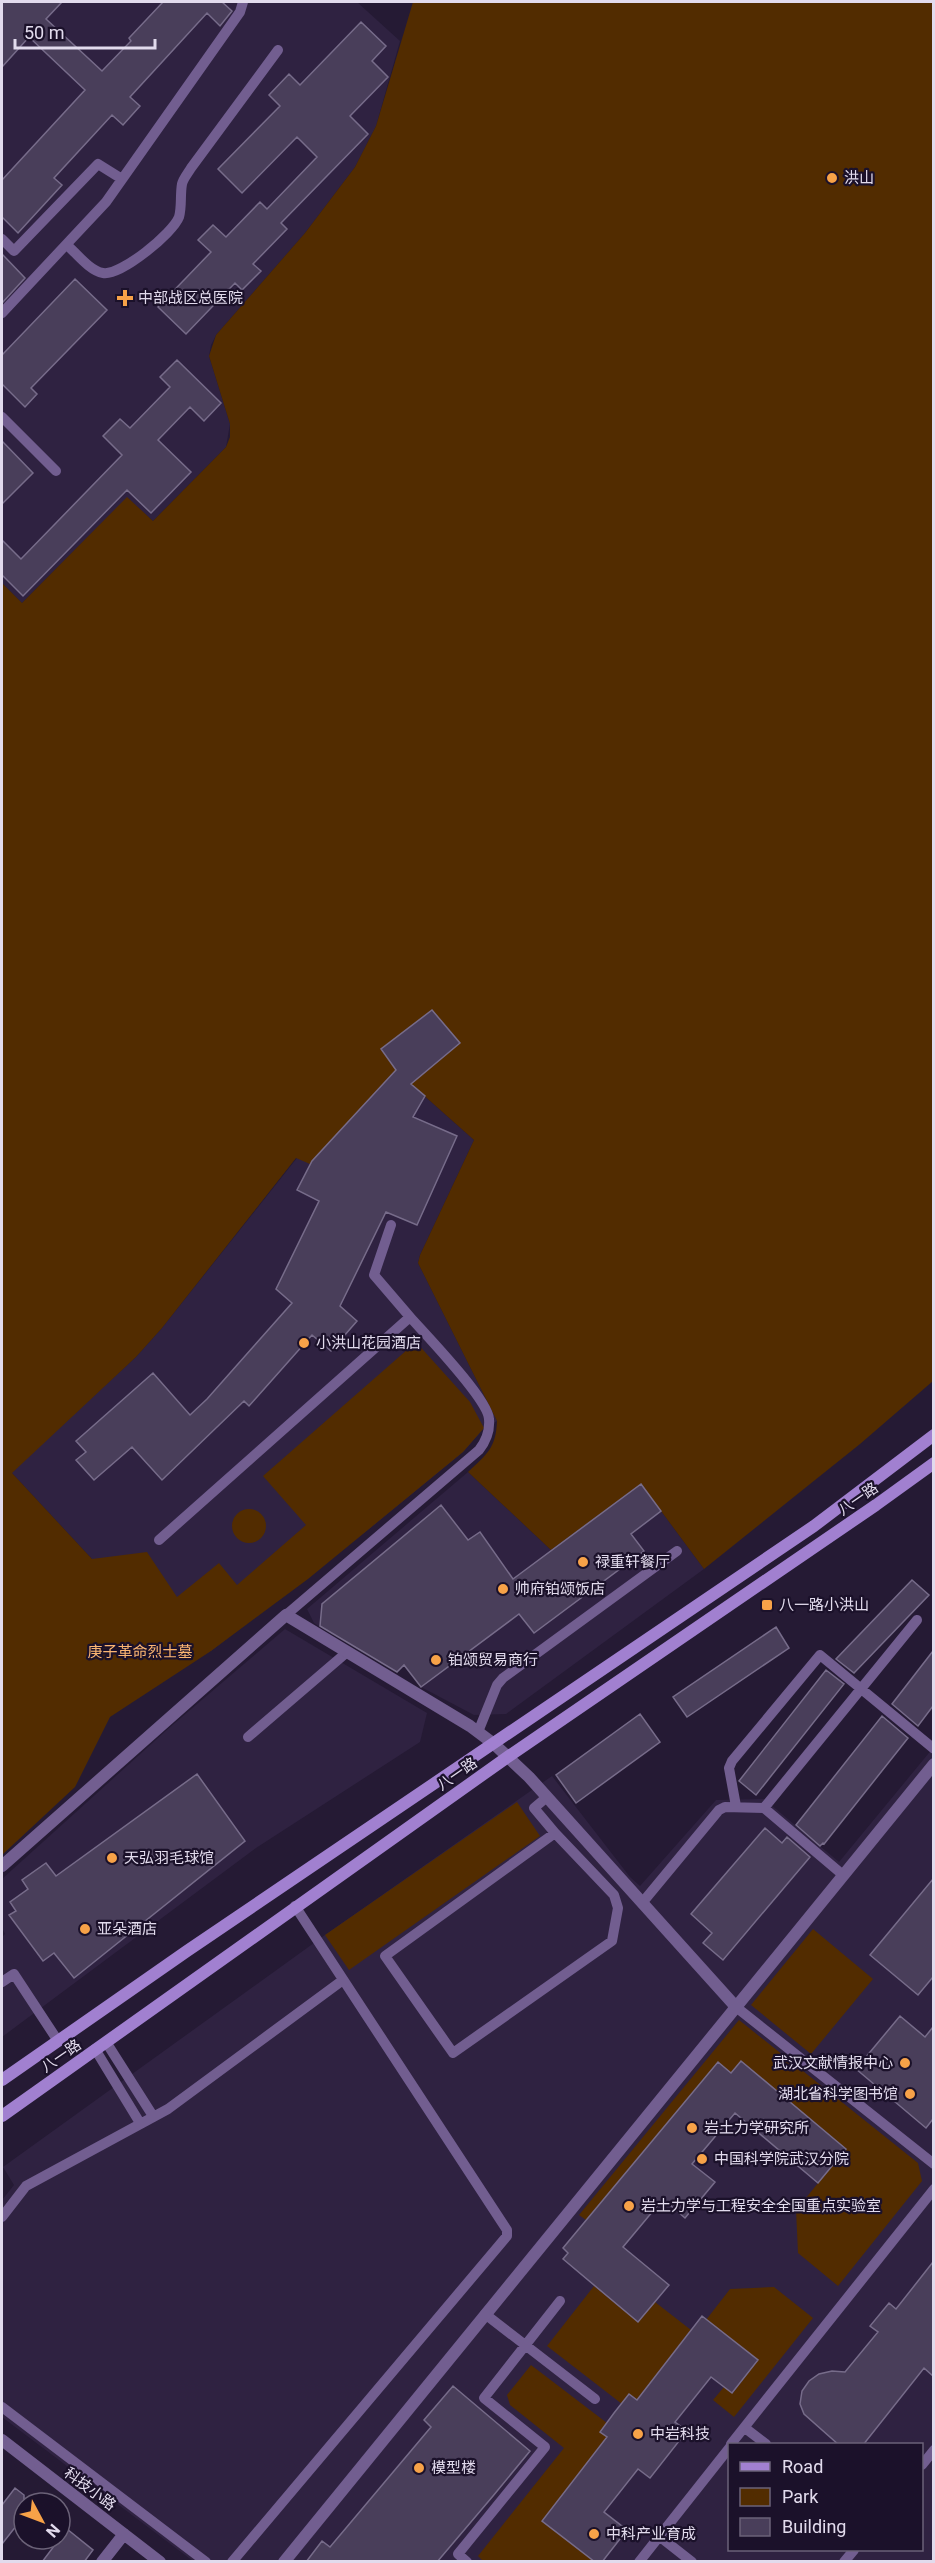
<svg xmlns="http://www.w3.org/2000/svg" width="935" height="2563" font-family="Roboto,'Noto Sans SC',sans-serif">
	<style>
		.built { fill: #2f2241; fill-rule: evenodd }
		.green { fill: #522c00 }
		.building { fill: #493e5a; stroke: #776c8a; stroke-width: 1.5 }
		.lines { fill: none; stroke-linecap: round; stroke-linejoin: round }
		.service { stroke: #725e90; stroke-width: 10 }
		.minor { stroke: #725e90; stroke-width: 12 }
		.secondary { stroke: #a180d0; stroke-width: 12 }
		.poi-dot { fill: #f7a248; stroke: #1b112a; stroke-width: 2 }
		.labels { text-anchor: middle; dominant-baseline: central; stroke-width: 4.5; stroke-linejoin: round; paint-order: stroke }
		.poi-label { font-size: 15px; fill: #e2dbed; stroke: #1b112a; text-anchor: start }
		.street-label { font-size: 15px; fill: #e2dbed; stroke: #1b112a }
		.park-label { font-size: 15px; fill: #fcb672; stroke: #1b112a }
	</style>
	<rect width="100%" height="100%" fill="#251a34"/>
	<path class="built" d="M2,2H357L400,41L376,126L355,167L305,233L216,335L211,345L209,356L230,424L226,447L153,521L127,498L22,603L2,583Z
		M432,1010L460,1043L412,1085L474,1140L420,1255L418,1263L497,1421L484,1428L463,1452L369,1529L211,1651L92,1559L11,1472L136,1357L162,1328L297,1158L396,1069L381,1049Z
		M468,1472L551,1550L641,1484L704,1569L506,1714L474,1715L421,1687L404,1665L397,1672L320,1627L314,1623L307,1609Z
		M285,1629L427,1713L420,1742L256,1848L2,2037V1937L5,1934L2,1928V1879L169,1728Z
		M933,1748V2561H193L2,2417V2200L14,2185L3,2167L325,1935L552,1776L630,1877L640,1886L716,1800L764,1799L839,1862ZM730,2444H922V2550H730Z"/>
	<path class="green" d="M413,2H933V1381L860,1444L704,1569L641,1484L551,1550L468,1472C487,1454 496,1448 497,1421L418,1263L420,1255L474,1140L411,1084L460,1043L432,1010L381,1049L396,1070L310,1164L296,1158L162,1328L136,1357L12,1473L92,1559L147,1552L177,1597L219,1563L237,1585L306,1525L263,1476L416,1342L470,1402L484,1428L463,1452L308,1579L211,1651L110,1717L75,1787L2,1855V583L22,603L127,497L153,521L226,447L230,437V424L209,356L216,335L305,233L355,167L376,126Z
		M232 1526a17 17 0 1 1 34 0a17 17 0 1 1-34 0Z
		M517,1802L540,1836L349,1970L325,1935Z
		M813,1929L873,1979L811,2054L751,2005Z
		M739,2020L918,2163L922,2181L838,2286L798,2253L796,2210L846,2149L741,2061L731,2073L718,2063L586,2220L579,2215Z
		M594,2286L638,2322L655,2302L691,2330L637,2400L629,2394L622,2404L547,2346Z
		M774,2287L813,2318L734,2417L713,2400L724,2387L733,2393L758,2360L706,2320L730,2289Z
		M531,2365L607,2423L600,2432L607,2437L595,2561L484,2562L478,2556L564,2448L510,2405L507,2395Z"/>
	<path class="building" d="M2,2H62L46,19L102,71L131,41L129,38L163,2H222L232,11L220,26L207,13L130,97L140,106L123,125L112,115L54,178L62,185L18,233L2,217V180L85,90L29,37L2,67Z
		M361,22L386,46L372,61L388,77L350,116L368,134L281,223L287,229L253,264L261,271L242,290L235,283L186,334L158,307L211,252L198,240L213,225L226,237L260,202L267,209L317,157L297,137L242,193L218,169L280,106L269,95L289,74L300,85Z
		M2,254L25,278L2,303Z
		M75,279L107,310L31,388L37,394L25,407L2,384V355Z
		M177,360L221,403L204,421L190,407L158,440L191,472L151,513L127,490L23,596L2,575V540L21,559L122,455L103,436L120,419L130,428L170,387L160,377Z
		M2,441L33,473L2,504Z
		M432,1010L460,1043L411,1084L425,1096L413,1117L457,1136L417,1225L386,1212L340,1306L357,1321L331,1351L312,1335L249,1406L244,1401L162,1480L132,1447L94,1480L76,1460L86,1452L76,1441L153,1373L190,1415L207,1399L292,1303L276,1289L319,1201L297,1190L312,1161L396,1070L381,1049Z
		M641,1484L661,1511L631,1534L644,1551L534,1633L519,1614L421,1687L404,1665L397,1672L320,1626L322,1604L441,1505L468,1540L480,1532L513,1579Z
		M912,1580L929,1595L854,1673L836,1659Z
		M776,1627L789,1648L687,1717L673,1697Z
		M933,1651V1706L918,1726L892,1704Z
		M826,1670L844,1684L756,1795L739,1781Z
		M640,1714L660,1742L576,1803L556,1775Z
		M882,1716L908,1738L824,1844L823,1843L820,1846L796,1825Z
		M197,1774L245,1841L74,1978L54,1953L43,1961L9,1915L16,1911L10,1902L28,1889L22,1880L46,1863L56,1876Z
		M765,1828L782,1843L787,1837L810,1857L723,1960L703,1943L712,1933L691,1914Z
		M933,1879V1977L918,1995L870,1955Z
		M900,2016L925,2037L933,2027V2119L926,2128L856,2069Z
		M741,2061L846,2149L818,2183L735,2113L692,2164L715,2182L685,2218L663,2199L623,2247L669,2285L638,2322L563,2259L568,2253L563,2248L718,2062L731,2073Z
		M933,2262V2376L924,2368L863,2445H839L804,2414L800,2404L802,2391L809,2381L819,2374L832,2371L845,2372L878,2332L870,2326L889,2303L896,2309Z
		M702,2316L758,2360L732,2393L711,2377L675,2422L687,2431L650,2478L638,2469L604,2512L627,2530L602,2562H595L542,2521L607,2437L600,2432L614,2413L629,2394L637,2400Z
		M453,2386L530,2451L493,2496L437,2562H306L322,2541L330,2547L431,2427L424,2420Z
		M15,2488L24,2495V2516L2,2544V2505Z
		M67,2529L93,2550L84,2562H42Z"/>
	<g class="lines">
		<path class="service" d="M2,239L14,251L98,164L122,179
			M67,245C76,253 90,271 103,273C121,276 173,233 179,217C182,207 180,195 182,184C183,179 188,173 191,168L278,50
			M2,313L106,202L240,12L243,2
			M2,417L56,471
			M391,1225L374,1275L410,1317
			M159,1540L410,1317C426,1335 488,1399 489,1419C490,1430 486,1441 479,1450L286,1615
			M478,1732L497,1685L503,1678L677,1551
			M248,1737L346,1653
			M547,1797L534,1808L555,1833
			M736,1806L729,1768L732,1761L820,1655L934,1749
			M764,1808L917,1620
			M555,1833L614,1895L618,1908L612,1941L453,2053L385,1956Z
			M642,1903L719,1810L725,1807L764,1808L843,1875
			M2,1982L14,1974L58,2041
			M736,2007L934,2164
			M106,2042L153,2116
			M95,2049L140,2123
			M2,2217L26,2186L168,2109L343,1980
			M485,2314L595,2399
			M2,2407L206,2562
			M745,2428L766,2444
			M731,2444L934,2189
			M922,2465L934,2450
			M659,2536L692,2562
			M232,2562L507,2236V2230L295,1906
			M467,2562L458,2554L545,2447L484,2398L560,2301
			M639,2562L730,2447
			M844,2562L854,2550"/>
		<path class="minor" d="M2,1866L286,1615L470,1726L494,1744L529,1777L736,2007
			M2,2440L160,2562
			M102,2562L124,2534
			M284,2562L934,1764"/>
		<path class="secondary" d="M2,2080L187,1951L814,1526L934,1435
			M2,2116L509,1756L876,1505L934,1463"/>
	</g>
	<g class="poi-dot">
		<circle cx="832" cy="178" r="6"/>
		<path d="M122 289h6v6h6v6h-6v6h-6v-6h-6v-6h6z"/>
		<circle cx="304" cy="1343" r="6"/>
		<circle cx="583" cy="1562" r="6"/>
		<circle cx="503" cy="1589" r="6"/>
		<rect x="761" y="1599" width="12" height="12" rx="3"/>
		<circle cx="436" cy="1660" r="6"/>
		<circle cx="112" cy="1858" r="6"/>
		<circle cx="85" cy="1929" r="6"/>
		<circle cx="905" cy="2063" r="6"/>
		<circle cx="910" cy="2094" r="6"/>
		<circle cx="692" cy="2128" r="6"/>
		<circle cx="702" cy="2159" r="6"/>
		<circle cx="629" cy="2206" r="6"/>
		<circle cx="638" cy="2434" r="6"/>
		<circle cx="419" cy="2468" r="6"/>
		<circle cx="594" cy="2534" r="6"/>
	</g>
	<g class="labels">
		<g class="poi-label">
			<text x="844" y="178">洪山</text>
			<text x="138" y="298">中部战区总医院</text>
			<text x="316" y="1343">小洪山花园酒店</text>
			<text x="595" y="1562">禄重轩餐厅</text>
			<text x="515" y="1589">帅府铂颂饭店</text>
			<text x="779" y="1605">八一路小洪山</text>
			<text x="448" y="1660">铂颂贸易商行</text>
			<text x="124" y="1858">天弘羽毛球馆</text>
			<text x="97" y="1929">亚朵酒店</text>
			<text x="893" y="2063" text-anchor="end">武汉文献情报中心</text>
			<text x="898" y="2094" text-anchor="end">湖北省科学图书馆</text>
			<text x="704" y="2128">岩土力学研究所</text>
			<text x="714" y="2159">中国科学院武汉分院</text>
			<text x="641" y="2206">岩土力学与工程安全全国重点实验室</text>
			<text x="650" y="2434">中岩科技</text>
			<text x="431" y="2468">模型楼</text>
			<text x="606" y="2534">中科产业育成</text>
		</g>
		<g class="street-label">
			<text transform="translate(858 1499) rotate(-35)">八一路</text>
			<text transform="translate(457 1774) rotate(-35)">八一路</text>
			<text transform="translate(61 2056) rotate(-35)">八一路</text>
			<text transform="translate(90 2489) rotate(37)">科技小路</text>
		</g>
		<g class="park-label">
			<text x="140" y="1652">庚子革命烈士墓</text>
		</g>
	</g>
	<rect width="935" height="2563" fill="none" stroke="#e2dbed" stroke-width="6"/>
	<rect x="728" y="2443" width="195" height="108" fill="#1b112a" stroke="#6b6278" stroke-width="1.5"/>
	<rect x="740" y="2462" width="30" height="9" fill="#a180d0" stroke="#6b6278" stroke-width="1.5"/>
	<text x="782" y="2473" font-size="18" fill="#e2dbed">Road</text>
	<rect x="740" y="2488" width="30" height="18" fill="#522c00" stroke="#6b6278" stroke-width="1.5"/>
	<text x="782" y="2503" font-size="18" fill="#e2dbed">Park</text>
	<rect x="740" y="2518" width="30" height="18" fill="#493e5a" stroke="#6b6278" stroke-width="1.5"/>
	<text x="782" y="2533" font-size="18" fill="#e2dbed">Building</text>
	<g transform="translate(42 2521) rotate(131)"><circle r="28" fill="#1b112a" stroke="#6b6278" stroke-width="1.5"/>
	<path d="M0-4.5L10 22L0 15L-10 22Z" fill="#f7a248"/>
	<text y="-9" font-size="16" font-weight="bold" text-anchor="middle" fill="#e2dbed">N</text>
	</g>
	<path d="M15 39v9h140v-9" fill="none" stroke="#e2dbed" stroke-width="3"/>
	<text x="24" y="39" font-size="18" fill="#e2dbed" stroke="#1b112a" stroke-width="4.5" paint-order="stroke">50 m</text>
</svg>
